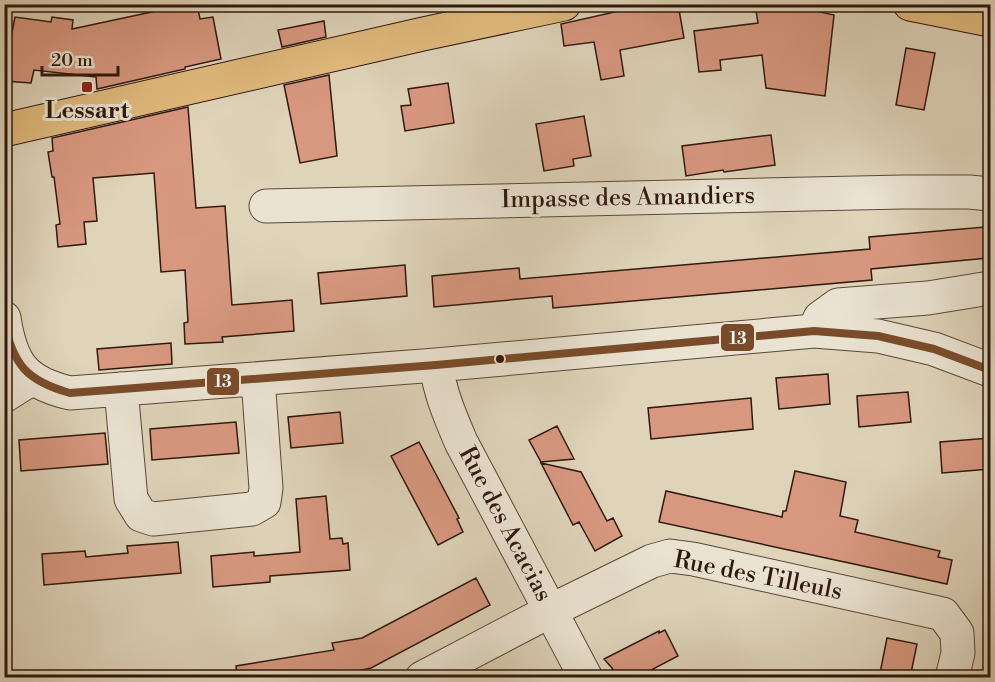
<svg xmlns="http://www.w3.org/2000/svg" width="995" height="682" font-family="'Libre Bodoni',serif">
	<style>
		.building { fill: #d89880; stroke: #2f180e; stroke-width: 1.5 }
		.lines { fill: none; stroke-linecap: round; stroke-linejoin: round }
		.minor-casing { stroke: #5b4739; stroke-width: 35 }
		.major-casing { stroke: #2f180e; stroke-width: 35 }
		.minor { stroke: #eae3d2; stroke-width: 33 }
		.major { stroke: #e0ba7d; stroke-width: 33 }
		.bus-1-casing { stroke: #eae3d2; stroke-width: 12 }
		.bus-1 { stroke: #7a4b2a; stroke-width: 8 }
		.poi-dot { fill: #8f2418; stroke: #eae3d2; stroke-width: 2 }
		.bus-dot { fill: #2f180e; stroke: #eae3d2; stroke-width: 2 }
		.labels { text-anchor: middle; dominant-baseline: central; stroke-width: 6; stroke-linejoin: round; paint-order: stroke }
		.poi-label { font-size: 24px; font-weight: bold; fill: #2f180e; stroke: #eae3d2 }
		.street-label { font-size: 24px; fill: #2f180e; stroke: #eae3d2 }
		.line-badge { stroke: #eae3d2; stroke-width: 2 }
		.badge-label { font-size: 16px; text-anchor: middle; font-weight: bold; fill: #fff }
	</style>
	<rect width="100%" height="100%" fill="#dfd4ba"/>
	<filter id="stains"><feTurbulence type="fractalNoise" baseFrequency=".00333" numOctaves="4"/><feColorMatrix values="0 0 0 0 .2 0 0 0 0 .09 0 0 0 0 .02 0 0 0 .5 -.17"/></filter>
	<radialGradient id="worn" r=".72"><stop offset=".6" stop-color="#630" stop-opacity="0"/><stop offset="1" stop-color="#630" stop-opacity=".3"/></radialGradient>
	<path class="building" d="M189,4H197L200,19L213,17L221,59L185,67V69L97,89L96,77L34,70L31,83L4,81V47L9,48L15,17L51,22L52,17L73,20L72,29Z
		M650,4H678L684,38L620,50L624,76L601,80L594,42L564,46L561,24Z
		M755,4H785L834,15L825,96L766,88L762,55L720,60L721,70L699,72L694,31L758,23Z
		M324,21L326,37L282,47L278,30Z
		M906,48L935,53L924,110L896,105Z
		M329,75L337,156L300,163L284,85Z
		M448,83L454,123L405,131L401,106L411,105L408,89Z
		M188,107L196,208L225,206L232,305L292,300L294,331L222,337L223,342L185,344L184,323L188,322L185,270L161,272L154,173L93,178L97,221L84,222L86,244L58,247L56,225L60,224L54,177H52L48,152L53,151L52,138Z
		M584,116L591,156L573,159L574,166L544,171L536,124Z
		M771,135L775,165L724,172L723,170L686,176L682,146Z
		M985,227L988,258L871,269L872,280L553,308L552,296L434,307L432,276L519,268L520,279L870,249L869,237Z
		M405,265L407,296L321,304L318,273Z
		M171,343L172,364L99,370L97,349Z
		M828,374L830,404L779,409L776,378Z
		M908,392L911,422L859,427L857,396Z
		M751,398L753,429L651,439L648,408Z
		M340,412L343,443L291,448L288,417Z
		M236,422L239,453L152,460L150,429Z
		M557,426L574,459L541,462L529,440Z
		M105,433L108,464L21,471L19,440Z
		M990,438V469L942,473L940,442Z
		M419,442L459,518L457,519L463,532L438,545L391,456Z
		M541,463L581,472L607,521L613,518L622,536L595,551L579,522L573,525Z
		M795,471L846,482L840,516L858,520L855,532L940,551L938,557L952,560L947,584L659,522L666,491L782,517L783,511H786Z
		M326,496L330,539L342,538L343,544L348,543L350,570L270,576V582L213,587L211,556L254,552V556L300,552L296,499Z
		M178,542L181,573L44,585L42,554L85,551L86,557L128,553L127,546Z
		M476,578L490,605L371,668L338,675V678H237L236,666L334,650L332,643L362,638Z
		M665,630L678,656L636,678H617L612,668L604,659L659,631V633Z
		M887,638L917,644L910,678H879Z"/>
	<g class="lines">
		<g class="minor-casing">
			<path id="minor" d="M266,206L903,192H969L990,194
				M4,318C11,363 23,382 70,393L436,365L814,331L878,336L934,349L990,370
				M814,331L820,318L838,305L928,298L990,288
				M436,365C440,393 450,416 461,442L586,678
				M121,389L131,499L141,515L153,519L252,509L264,502L266,488L258,379
				M4,396L31,379
				M422,678L550,611L652,561L670,556L693,559L943,614L957,633L958,653L952,678"/>
		</g>
		<g class="major-casing">
			<path id="major" d="M910,4L990,20
				M4,130L423,34L564,4"/>
		</g>
		<use href="#minor" class="minor"/>
		<use href="#major" class="major"/>
		<g class="bus-1-casing">
			<path id="bus-1" d="M4,321C13,365 27,381 70,393L436,365L814,331L878,336L934,349L990,370"/>
		</g>
		<use href="#bus-1" class="bus-1"/>
	</g>
	<rect class="poi-dot" x="81" y="81" width="12" height="12" rx="3"/>
	<circle class="bus-dot" cx="500" cy="359" r="5"/>
	<g class="labels">
		<g class="poi-label">
			<text x="87" y="111">Lessart</text>
		</g>
		<g class="street-label">
			<text transform="translate(628 198) rotate(-1)">Impasse des Amandiers</text>
			<text transform="translate(505 524) rotate(62)">Rue des Acacias</text>
			<text transform="translate(758 576) rotate(11)">Rue des Tilleuls</text>
		</g>
	</g>
	<g class="line-badge">
		<rect x="720" y="323" width="35" height="29" rx="6" fill="#7a4b2a"/>
		<rect x="206" y="367" width="34" height="29" rx="6" fill="#7a4b2a"/>
	</g>
	<g class="badge-label">
		<text x="738" y="344">13</text>
		<text x="223" y="387">13</text>
	</g>
	<rect width="995" height="682" fill="none" stroke="#dfd4ba" stroke-width="24"/>
	<rect x="6" y="6" width="983" height="670" fill="none" stroke="#2f180e" stroke-width="3"/>
	<rect x="12" y="12" width="971" height="658" fill="none" stroke="#2f180e" stroke-width="1.5"/>
	<path d="M42 66v9h76v-9" fill="none" stroke="#2f180e" stroke-width="3"/>
	<text x="51" y="66" font-size="18" fill="#2f180e" stroke="#eae3d2" stroke-width="4.5" paint-order="stroke">20 m</text>
	<rect width="100%" height="100%" filter="url(#stains)"/>
	<rect width="100%" height="100%" fill="url(#worn)"/>
</svg>
